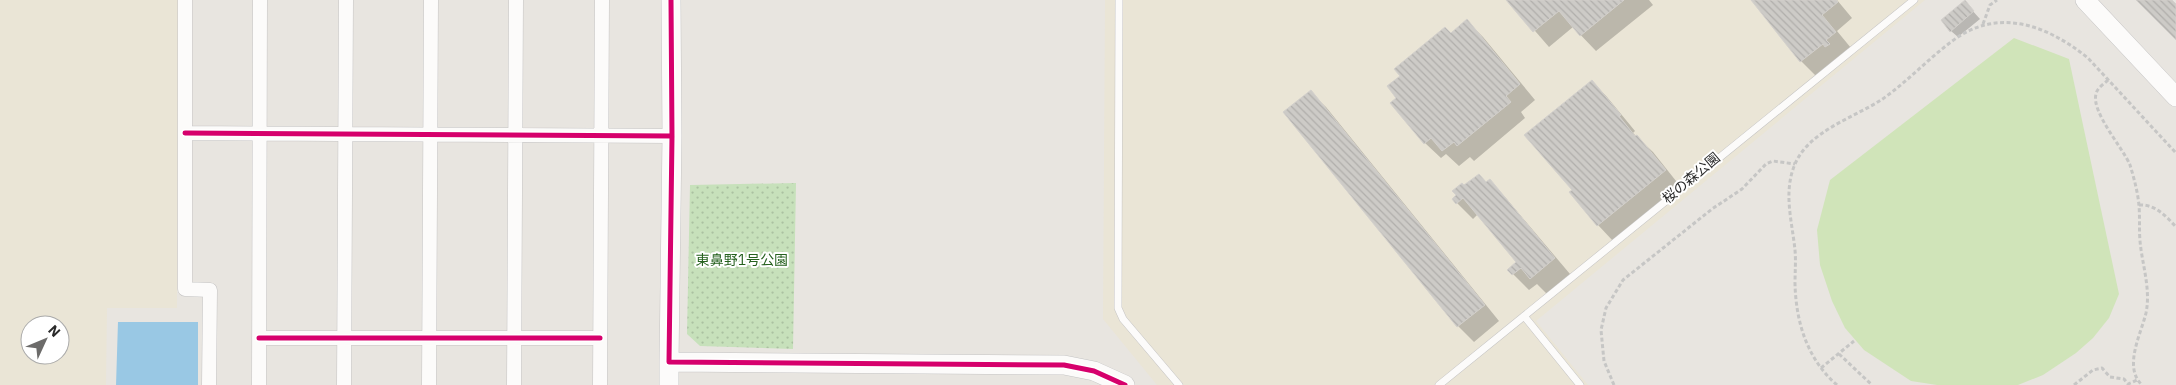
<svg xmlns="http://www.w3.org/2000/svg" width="2176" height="385" font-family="'IBM Plex Sans','Noto Sans JP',sans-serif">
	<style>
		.education { fill: #eae5d6; fill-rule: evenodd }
		.park { fill: url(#park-dots) }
		.pitch { fill: #d0e4b9 }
		.water { fill: #99c8e4 }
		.shadow { fill: #0003 }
		.building { fill: url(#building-back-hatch); stroke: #d3d0cc }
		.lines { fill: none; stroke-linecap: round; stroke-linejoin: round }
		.lane-casing { stroke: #c5c4c4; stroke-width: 8 }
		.street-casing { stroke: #c5c4c4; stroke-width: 15 }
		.secondary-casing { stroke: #c5c4c4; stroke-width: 20 }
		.path { stroke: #c6c6c5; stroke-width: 3; stroke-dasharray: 4 2.5; stroke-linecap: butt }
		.lane { stroke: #fcfbfa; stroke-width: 7 }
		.street { stroke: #fcfbfa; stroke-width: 14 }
		.secondary { stroke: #fcfbfa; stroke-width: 19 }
		.cycleway-casing { stroke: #fff; stroke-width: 8 }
		.cycleway { stroke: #d6006c; stroke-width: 5 }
		.labels { text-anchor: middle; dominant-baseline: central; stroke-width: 4; stroke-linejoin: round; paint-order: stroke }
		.street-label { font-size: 14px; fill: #2a2a2a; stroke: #fff }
		.park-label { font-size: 14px; fill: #26611f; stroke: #fff }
	</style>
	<defs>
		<pattern id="park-dots" width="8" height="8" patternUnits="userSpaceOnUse" patternTransform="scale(1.25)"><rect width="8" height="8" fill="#c7e1bb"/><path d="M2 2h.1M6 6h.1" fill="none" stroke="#abc1a1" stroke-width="1.8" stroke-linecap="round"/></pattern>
		<pattern id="building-back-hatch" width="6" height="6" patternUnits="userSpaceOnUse" patternTransform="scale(1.25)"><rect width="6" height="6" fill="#cdcbc7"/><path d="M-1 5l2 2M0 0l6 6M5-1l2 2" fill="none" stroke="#b0aeab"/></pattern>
	</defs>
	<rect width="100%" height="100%" fill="#e8e5e0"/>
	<path class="education" d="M0,0H178L177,308H107L106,385H0ZM30,325H60V355H30Z
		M1105,0H1925L1536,321L1588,385H1157L1103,319Z"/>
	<path class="park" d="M796,183L793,349L700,346L687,334L690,185Z"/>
	<path class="pitch" d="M2014,38L2069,59L2119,294L2109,318L2093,338L2076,353L2043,375L2018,385H1937L1911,381L1864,350L1845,328L1832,301L1820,265L1817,230L1830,180Z"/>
	<path class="water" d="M118,322H198V385H116Z"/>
	<path class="shadow" d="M1508,0H1649L1653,5L1596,51L1573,27L1549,47Z
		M1752,0H1837L1852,18L1837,31L1851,48L1817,77L1801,61Z
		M1971,9L1980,19L1958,37L1951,31Z
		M1467,21L1483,37L1535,100L1521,112L1525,118L1474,161L1470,157L1459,166L1446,154L1441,158L1425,143L1451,34Z
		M1592,81L1607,97L1635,131L1633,133L1637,137L1653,152L1680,186L1613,241L1598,225L1573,190Z
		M1310,92L1326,107L1499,321L1474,342L1458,326L1285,112Z
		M1490,181L1505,197L1570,274L1547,294L1537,284L1529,290L1509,270L1518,262L1478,214L1473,219L1457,203L1465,187L1487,184Z"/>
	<path class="building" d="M1506,0H1624L1580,36L1559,11L1533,32Z
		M1751,0H1836L1838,2L1822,15L1836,32L1826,40L1830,44L1825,47L1823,44L1800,62Z
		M1965,0L1974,11L1950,32L1941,20Z
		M2136,0H2172L2176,4V40Z
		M1467,19L1520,84L1506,96L1511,102L1457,146L1454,142L1442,151L1431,138L1424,144L1390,103L1396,98L1387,86L1400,76L1394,69L1445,27L1451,33Z
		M1592,80L1621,115L1619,116L1635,136L1637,135L1666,170L1597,226L1569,192L1572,190L1524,135Z
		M1311,90L1485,305L1457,327L1283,112Z
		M1479,174L1486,182L1490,179L1555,258L1530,279L1521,268L1512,275L1507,270L1516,262L1463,198L1456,204L1452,199L1456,195L1452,191L1462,183L1464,185Z"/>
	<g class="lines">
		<g class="lane-casing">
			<path id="lane" d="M1119,0L1118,308L1123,319L1179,385
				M1524,316L1580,385
				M1439,385L1914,0"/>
		</g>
		<g class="street-casing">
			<path id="street" d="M185,0V289L210,290L209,385
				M185,133L672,136
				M259,338H600
				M259,385L260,0
				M344,385L346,0
				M429,385L431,0
				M514,385L516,0
				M600,385L602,0"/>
		</g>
		<g class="secondary-casing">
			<path id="secondary" d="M671,0L672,136L669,362L1064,365L1094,371L1125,385
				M2085,0L2176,97
				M669,385V362"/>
		</g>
		<path class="path" d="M1983,24L1990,5L1997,0
			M2108,80C2104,84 2097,88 2096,94C2091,112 2123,148 2130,165C2134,178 2138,193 2139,206C2140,218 2139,229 2140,241C2142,264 2151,289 2146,313C2141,334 2123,367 2142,385
			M2139,205C2155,204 2166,216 2176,227
			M1839,354L1872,385
			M1821,368L1854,341
			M1614,385L1604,361L1601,330L1606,308L1623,280L1712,209L1742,189L1766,164L1773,161L1795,164
			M1837,385C1807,359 1796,322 1795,284C1795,272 1796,261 1795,250C1792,221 1783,192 1795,164C1809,131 1853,118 1881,100C1906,83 1927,60 1951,42C1997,6 2047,25 2088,58L2176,153
			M2074,385L2093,370L2102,368L2110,377L2124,379L2128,384L2137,380"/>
		<use href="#lane" class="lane"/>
		<use href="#street" class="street"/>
		<use href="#secondary" class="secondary"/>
		<g class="cycleway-casing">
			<path id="cycleway" d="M671,0L672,136L669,362L1064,365L1094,371L1125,385
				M185,133L672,136
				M259,338H600"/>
		</g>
		<use href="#cycleway" class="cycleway"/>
	</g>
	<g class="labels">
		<g class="street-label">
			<text transform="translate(1691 178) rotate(-40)">桜の森公園</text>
		</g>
		<g class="park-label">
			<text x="742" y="260">東鼻野1号公園</text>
		</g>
	</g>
	<g transform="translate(45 340) rotate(46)"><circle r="24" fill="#ffffff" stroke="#aaaaaa"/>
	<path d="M0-4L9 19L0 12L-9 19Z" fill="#6c6b6a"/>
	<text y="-8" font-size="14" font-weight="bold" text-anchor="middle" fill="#2a2a2a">N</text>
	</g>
</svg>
